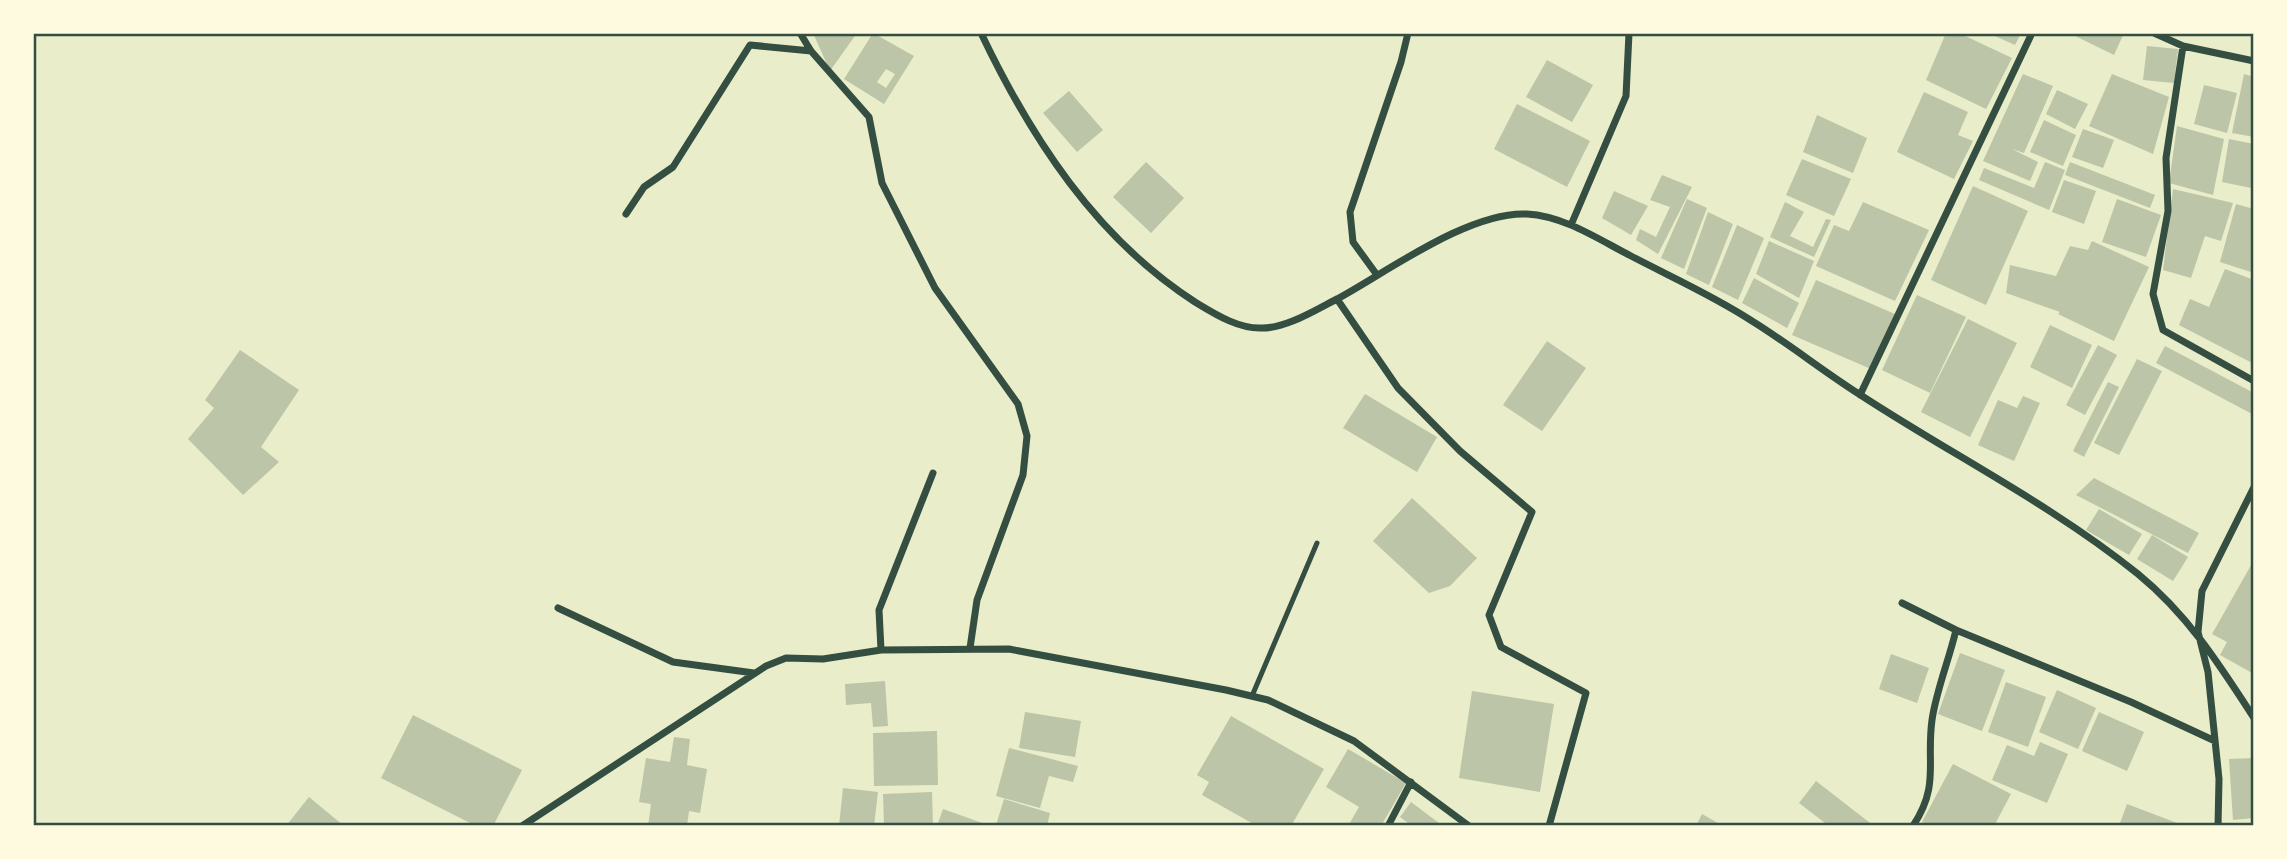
<svg xmlns="http://www.w3.org/2000/svg" width="2287" height="859" font-family="Karla,sans-serif">
	<style>
		.building { fill: #bcc5a7; fill-rule: evenodd }
		.lines { fill: none; stroke-linecap: round; stroke-linejoin: round }
		.service { stroke: #344e41; stroke-width: 5 }
		.minor { stroke: #344e41; stroke-width: 7 }
		.neatline { fill: none; stroke: #344e41; stroke-width: 2.5 }
	</style>
	<rect width="100%" height="100%" fill="#e9edc9"/>
	<path class="building" d="M813,33H857L830,71Z
		M873,33L914,56L884,104L844,79ZM886,69L895,74L886,88L877,82Z
		M1946,33H1959L2012,58L1986,109L1926,80Z
		M1988,33H2021L2015,45Z
		M2069,33H2124L2114,55Z
		M2147,46L2178,49L2174,83L2143,80Z
		M1547,60L1593,85L1572,122L1526,97Z
		M2023,74L2053,86L2024,153L2012,149L2038,162L2030,181L1983,161Z
		M2112,74L2169,97L2153,154L2089,126Z
		M2244,74L2254,77V137L2232,133Z
		M2204,85L2237,93L2227,133L2194,124Z
		M2057,90L2088,104L2075,129L2046,114Z
		M1069,91L1103,130L1077,152L1043,113Z
		M1924,92L1968,112L1958,135L1973,141L1954,179L1897,152Z
		M1517,104L1590,141L1567,187L1494,149Z
		M1817,115L1867,138L1853,173L1803,152Z
		M2044,120L2076,135L2063,166L2030,152Z
		M2177,126L2224,139L2213,195L2169,183Z
		M2083,129L2114,140L2103,168L2072,157Z
		M2229,139L2254,144L2251,188L2222,182Z
		M1802,159L1851,179L1834,216L1786,195Z
		M1146,162L1184,198L1151,233L1113,197Z
		M2045,162L2065,170L2049,210L1979,180L1984,168L2034,188Z
		M2070,162L2155,195L2150,208L2065,175Z
		M1662,175L1692,187L1658,254L1636,240L1640,229L1656,237L1670,207L1650,200Z
		M2064,180L2096,191L2084,224L2052,212Z
		M1973,186L2028,211L1986,305L1931,280Z
		M2173,189L2233,203L2221,241L2205,236L2191,278L2163,270Z
		M1614,191L1648,206L1631,235L1602,218Z
		M1687,199L1707,208L1684,269L1661,258Z
		M2117,199L2161,215L2146,257L2102,242Z
		M1785,202L1804,212L1790,236L1813,247L1826,219L1831,220L1814,257L1770,237Z
		M1863,202L1929,230L1895,301L1816,266L1834,225L1849,231Z
		M2236,204L2254,209V273L2220,262Z
		M1708,212L1733,224L1709,285L1686,274Z
		M1737,225L1764,238L1738,300L1712,287Z
		M1769,241L1814,261L1799,298L1756,274Z
		M2092,241L2149,267L2114,341L2058,314L2060,312L2006,293L2010,265L2056,276L2070,246L2088,250Z
		M2225,269L2254,280V364L2179,325L2190,299L2209,307Z
		M1754,278L1799,303L1787,328L1742,303Z
		M1816,280L1895,314L1871,369L1792,335Z
		M1917,295L1966,317L1930,393L1882,370Z
		M1968,319L2017,343L1970,437L1921,412Z
		M2050,325L2092,345L2072,388L2030,367Z
		M1547,341L1586,368L1542,431L1503,405Z
		M2098,345L2117,355L2085,415L2066,405Z
		M2165,346L2254,393V415L2156,363Z
		M240,350L299,390L261,447L279,462L243,495L188,439L214,408L205,400Z
		M2137,359L2162,371L2119,455L2094,443Z
		M2108,382L2119,387L2084,457L2073,451Z
		M1365,394L1437,437L1417,472L1343,428Z
		M2023,396L2040,403L2014,461L1978,445L1998,400L2017,408Z
		M2094,478L2199,533L2188,553L2076,495Z
		M1412,498L1477,558L1450,586L1429,593L1373,541Z
		M2099,509L2142,534L2129,555L2086,530Z
		M2152,535L2188,557L2173,581L2137,559Z
		M2254,560V674L2220,655L2227,642L2212,634Z
		M1960,653L2005,670L1982,731L1938,714Z
		M1891,654L1929,668L1917,703L1879,689Z
		M885,681L888,726L873,727L871,703L846,705L845,684Z
		M2006,682L2046,697L2028,747L1988,732Z
		M2057,690L2096,708L2078,749L2039,732Z
		M1472,691L1554,704L1540,792L1459,778Z
		M1025,712L1081,721L1075,757L1019,748Z
		M2099,712L2144,732L2127,771L2082,751Z
		M413,715L522,770L493,826H476L381,778Z
		M1231,716L1324,769L1291,826H1257L1202,795L1209,782L1197,775Z
		M937,731L938,785L874,786L873,733Z
		M674,737L690,739L687,765L707,769L700,813L689,811L687,826H648L651,804L639,802L646,758L670,762Z
		M2040,742L2068,754L2047,803L1992,780L2007,745L2034,756Z
		M1009,748L1078,766L1073,782L1049,776L1040,808L996,796Z
		M1348,749L1406,783L1381,826H1348L1359,807L1326,787Z
		M2254,758V818L2233,820L2229,759Z
		M1953,764L2011,794L1994,826H1929L1922,822Z
		M1816,781L1874,826H1829L1799,803Z
		M843,788L878,792L874,826H839Z
		M932,792L933,826H884L883,794Z
		M309,797L344,826H286Z
		M1004,799L1050,813L1047,826L996,825Z
		M1411,802L1443,826H1412L1400,817Z
		M2127,804L2185,826H2119Z
		M943,809L988,825V826H937Z
		M1702,814L1723,826H1696Z"/>
	<g class="lines">
		<path class="service" d="M1252,696L1317,543"/>
		<path class="minor" d="M800,33L811,51L869,117L882,183L935,288L1018,404L1027,436L1023,475L977,600L970,648
			M981,33C1031,138 1096,238 1195,302C1215,314 1238,329 1262,328C1287,328 1315,310 1337,299C1387,272 1469,211 1527,214C1564,216 1598,239 1631,256C1671,277 1714,296 1752,321C1789,344 1823,371 1859,394C1952,455 2051,504 2138,574C2188,615 2219,664 2254,718
			M2154,33L2183,46L2254,61
			M2183,46L2166,158L2168,211L2153,294L2163,330L2254,381
			M626,214L644,187L673,167L750,45L811,51
			M1571,225L1626,96L1629,33
			M1377,275L1353,242L1350,212L1401,62L1408,33
			M1337,299L1398,388L1460,451L1532,512L1489,615L1501,647L1586,693L1549,826
			M1860,395L2032,33
			M1902,603L1956,630L2131,702L2215,741
			M558,608L673,662L754,673
			M881,650L879,610L933,473
			M522,826L766,666L786,658L823,659L881,650L1009,649L1226,690L1268,700L1354,741L1469,826
			M1388,826L1411,782
			M1913,826C1940,785 1926,763 1932,720C1936,691 1949,660 1956,630
			M2218,826L2219,779L2208,672L2198,632L2202,591L2254,487"/>
	</g>
	<rect width="2287" height="859" fill="none" stroke="#fefae0" stroke-width="70"/>
	<rect x="35" y="35" width="2217" height="789" class="neatline"/>
</svg>
